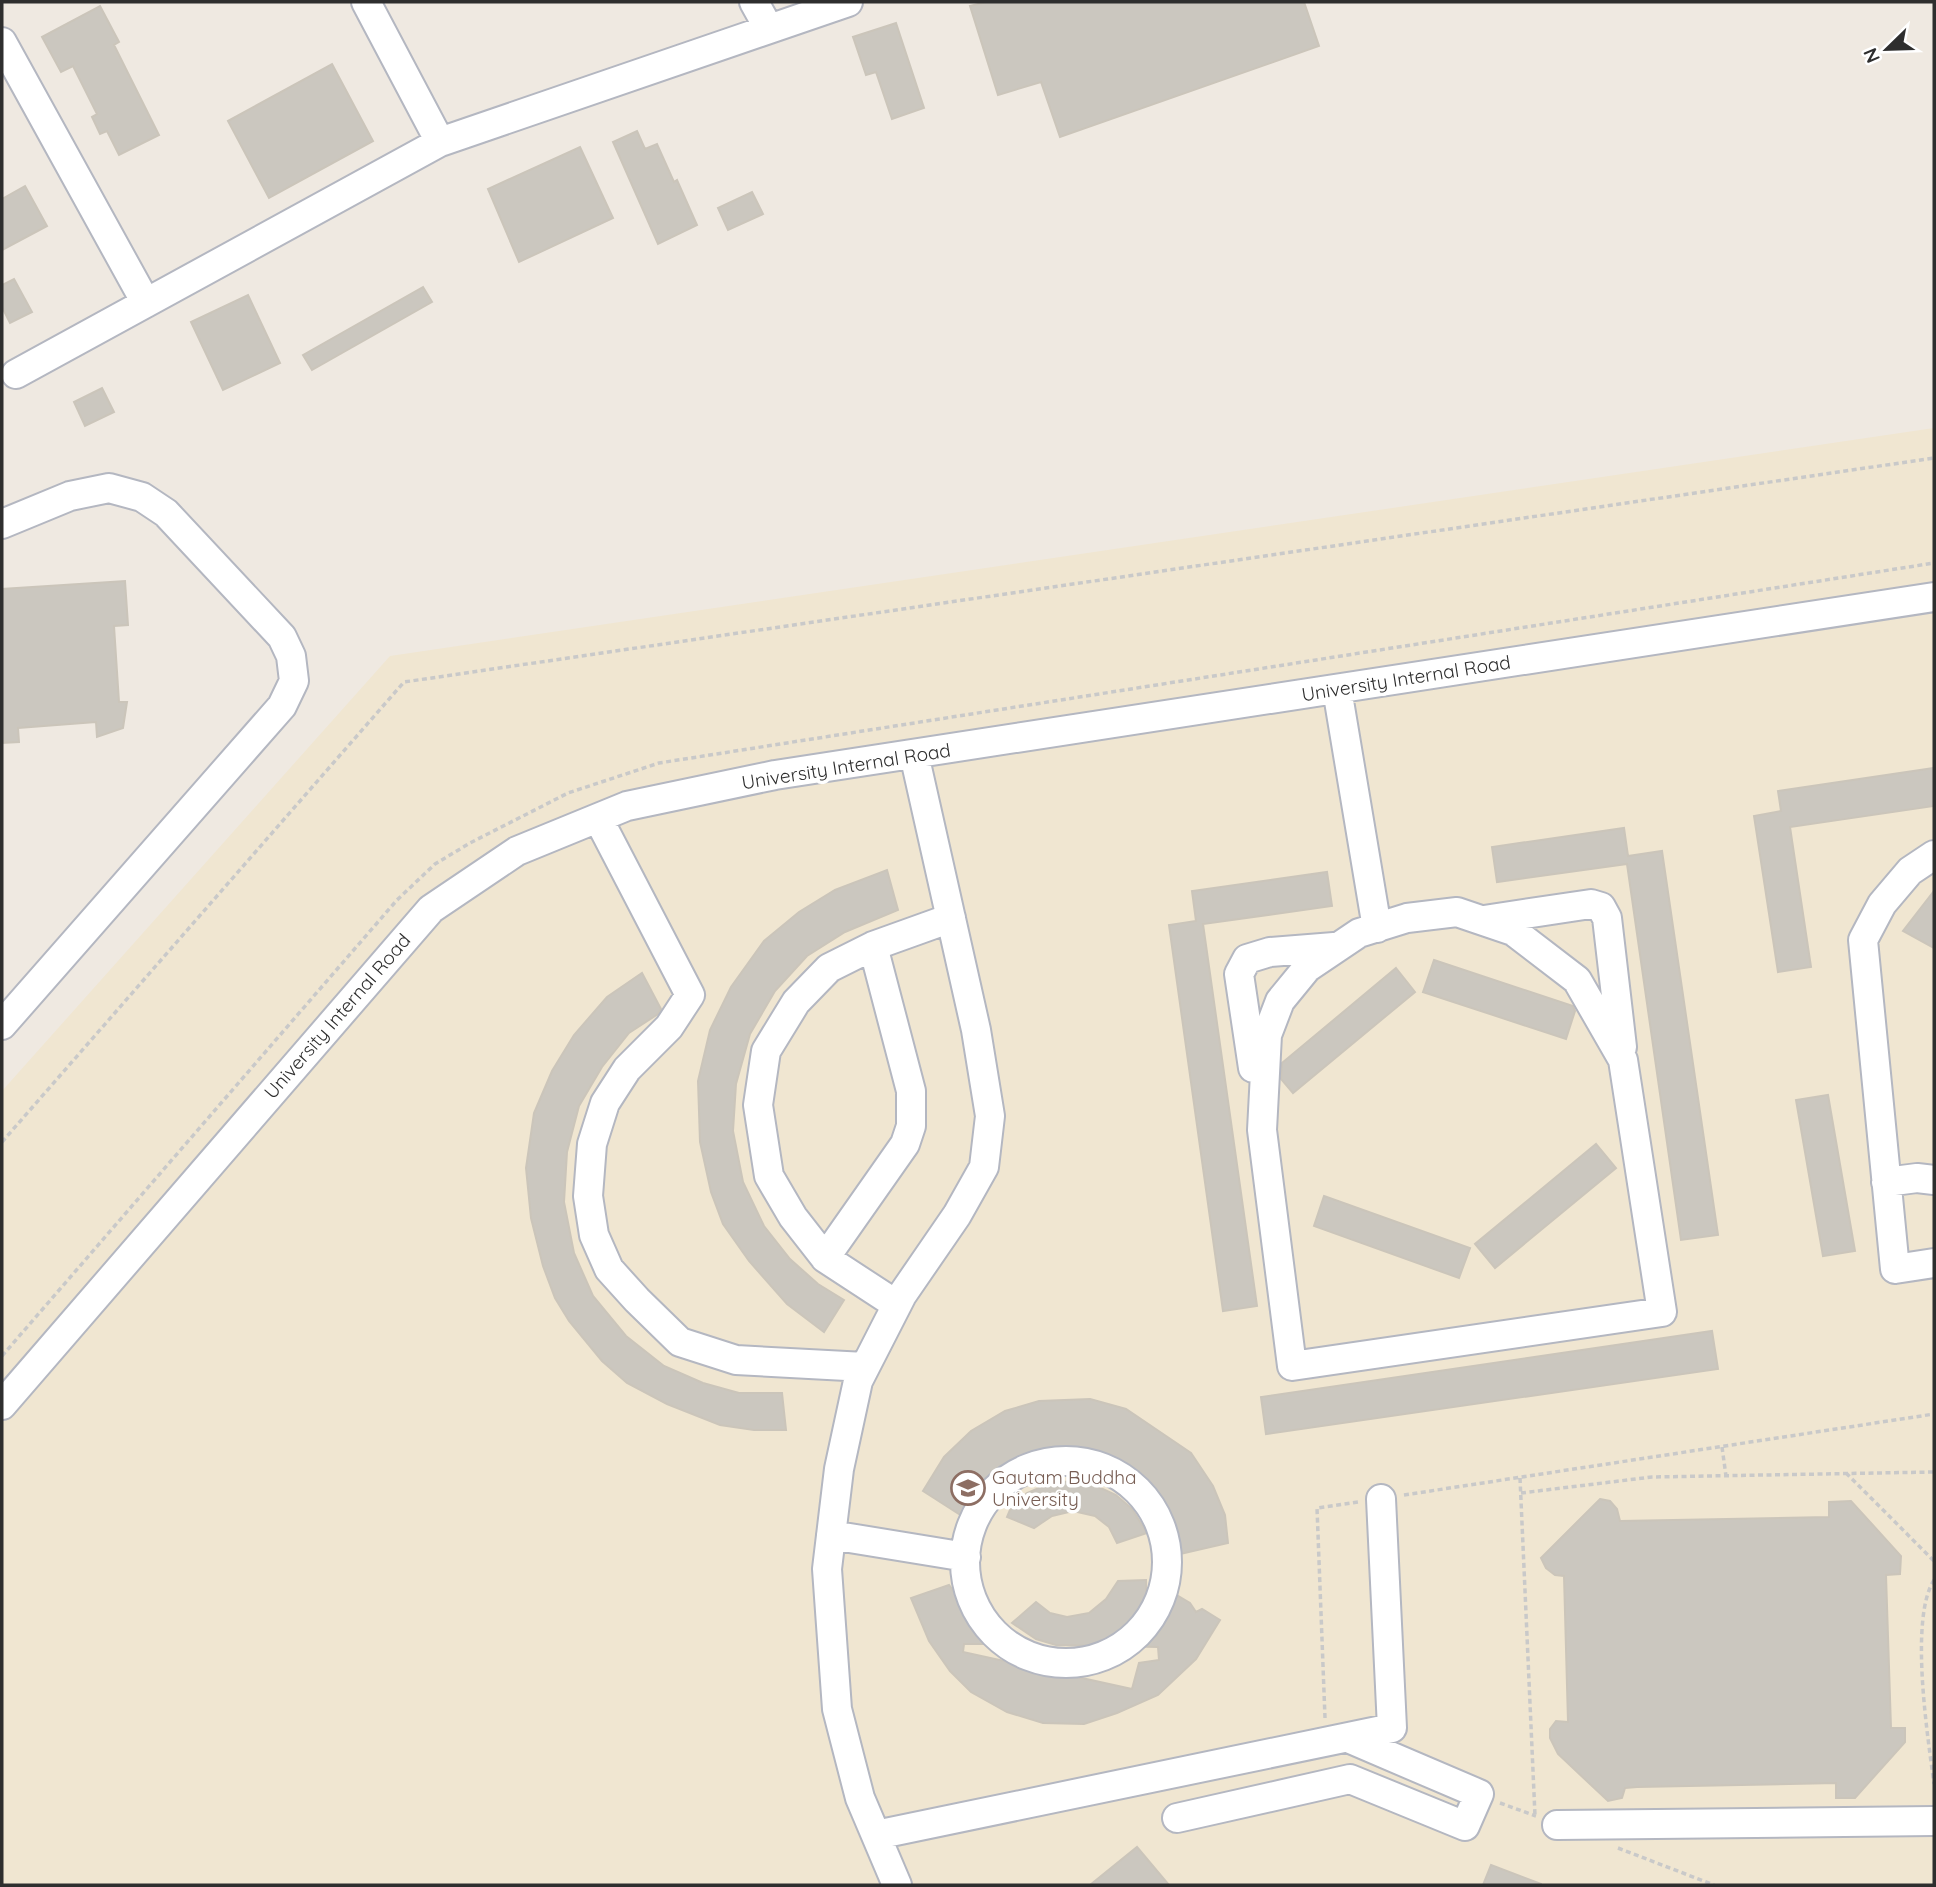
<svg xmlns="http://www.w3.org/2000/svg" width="1936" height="1887" font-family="Quicksand,sans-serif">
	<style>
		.education { fill: #f0e6d1 }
		.building { fill: #cbc7bf; stroke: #cbc5ba; stroke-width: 2 }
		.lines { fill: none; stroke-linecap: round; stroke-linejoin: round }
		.minor-casing { stroke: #b4b7c1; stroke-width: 32 }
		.path { stroke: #c9c9c9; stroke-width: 3.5; stroke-dasharray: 5 3.5; stroke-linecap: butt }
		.minor { stroke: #fff; stroke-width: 28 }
		.labels { text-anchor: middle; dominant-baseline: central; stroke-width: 7; stroke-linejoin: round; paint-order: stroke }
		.street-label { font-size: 19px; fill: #2e2e2e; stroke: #fff }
		.education-label { font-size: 19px; fill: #785e54; stroke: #fff; text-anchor: start }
	</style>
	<rect width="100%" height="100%" fill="#efe9e1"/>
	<path class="education" d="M1934,428V1885H2V1091L390,656Z"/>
	<path class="building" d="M986,2H1304L1319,46L1060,137L1041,82L998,95L970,6Z
		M100,6L119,42L114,45L159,135L119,155L107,131L100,134L92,117L97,114L73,66L61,72L42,37Z
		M896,23L924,108L892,119L876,72L866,75L853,37Z
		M332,64L373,141L269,198L228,121Z
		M637,131L645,149L657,144L674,182L677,180L697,225L658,244L613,142Z
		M580,147L613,218L519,262L488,189Z
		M25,186L47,226L2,250V199Z
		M752,192L763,214L728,230L718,208Z
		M14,279L32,312L10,323L2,307V285Z
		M423,287L432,302L312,370L303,355Z
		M248,295L280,363L223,390L191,322Z
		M102,388L114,412L85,426L74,402Z
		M125,581L128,625L114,626L119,702H127L123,728L97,737L96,722L18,728L19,742L2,743V589Z
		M1934,768V806L1790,827L1811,967L1778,972L1754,816L1781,811L1778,791Z
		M1624,828L1628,856L1662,851L1718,1235L1681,1240L1627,864L1497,882L1492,847Z
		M887,870L898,910L845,932L807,956L775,991L750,1034L736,1084L733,1131L743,1182L764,1226L790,1259L818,1284L844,1300L824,1332L787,1304L749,1261L723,1224L711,1192L700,1142L698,1081L710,1030L731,987L764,941L799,912L835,890Z
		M1327,872L1332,906L1203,924L1257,1306L1223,1311L1169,925L1196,921L1192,891Z
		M1934,891V948L1903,931Z
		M1434,960L1573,1006L1575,1011L1566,1039L1423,992Z
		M1396,968L1415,992L1293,1093L1281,1079L1282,1063Z
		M642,973L661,1009L658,1014L629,1033L602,1067L579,1106L567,1152L564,1202L574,1253L593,1296L626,1336L664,1366L703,1383L739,1393H782L786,1430H754L720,1425L667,1404L627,1383L602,1361L569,1321L555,1298L543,1266L531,1218L526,1168L534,1113L552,1071L574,1035L607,997Z
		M1828,1095L1855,1251L1823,1256L1796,1100Z
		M1596,1144L1616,1168L1495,1268L1475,1244Z
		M1324,1196L1470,1248L1459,1278L1314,1226Z
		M1712,1331L1718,1369L1266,1434L1261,1397Z
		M1090,1399L1126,1409L1191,1453L1213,1486L1225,1515L1228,1543L1180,1554L1170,1516L1152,1487L1126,1463L1089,1450L1058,1451L1025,1459L997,1476L965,1518L923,1491L944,1457L971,1431L1005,1411L1039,1401Z
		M1071,1481L1092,1484L1116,1495L1132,1509L1147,1533L1117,1543L1109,1527L1095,1516L1073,1511L1052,1516L1034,1528L1007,1517L1012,1505L1027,1493L1048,1484Z
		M1600,1499L1610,1501L1617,1509L1620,1521L1829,1517V1502L1851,1501L1901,1556L1900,1574L1886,1575L1891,1728H1905V1742L1855,1798H1836V1783L1637,1787L1625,1788L1622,1798L1608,1801L1558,1754L1550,1738V1729L1556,1721L1568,1722L1564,1576L1555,1575L1546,1568L1541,1558Z
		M1146,1580L1147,1641L1173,1593L1190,1603L1196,1612L1202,1609L1220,1620L1196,1659L1158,1695L1117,1713L1084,1724L1043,1723L1007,1712L971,1692L950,1671L929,1641L911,1598L949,1585L992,1644H964L963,1652L1132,1689L1139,1663L1159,1660L1158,1647L1056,1645L1036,1639L1012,1623L1036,1602L1050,1613L1067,1617L1089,1613L1106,1599L1118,1581Z
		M1137,1847L1169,1885H1090Z
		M1491,1865L1541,1884V1885H1483Z"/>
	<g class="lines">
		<g class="minor-casing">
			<path id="minor" d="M366,2L440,142
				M754,2L769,29
				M2,42L146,303
				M16,374L440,142L848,2
				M2,524L70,496L109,488L142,497L166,513L282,637L291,656L294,681L282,706L2,1025
				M1337,689L1377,928
				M598,818L690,995L669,1027L627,1069L605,1103L592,1144L588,1196L594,1235L609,1269L637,1300L680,1342L736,1360L865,1367
				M1934,855L1910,871L1882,904L1863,940L1895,1269L1934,1263
				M1457,912L1513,931L1577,980L1623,1060L1662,1312L1292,1366L1262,1130L1267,1035L1280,1001L1307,968L1359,933L1407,918Z
				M1484,920L1591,904L1601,907L1607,918L1622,1047
				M1253,1068L1239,974L1247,959L1270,952L1334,947
				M1886,1182L1917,1178L1934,1180
				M825,1258L905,1144L911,1126V1091L873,946
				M897,1305L825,1258L793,1217L769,1176L758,1105L766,1051L796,1002L829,968L873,946L951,918
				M2,1405L431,909L517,851L627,806L775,775L1934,597
				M965 1562a101 101 0 1 1 202 0a101 101 0 1 1-202 0Z
				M831,1535L966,1557
				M1177,1818L1350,1779L1465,1826L1479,1794L1348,1738
				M1557,1825L1934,1821
				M876,1835L1392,1728L1381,1499
				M897,1885L860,1798L837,1709L827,1569L839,1469L858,1381L902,1295L957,1215L984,1167L990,1116L976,1030L914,754"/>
		</g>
		<path class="path" d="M2,1142L404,682L1934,458
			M2,1356L397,900L435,864L470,843L568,793L659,763L1934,563
			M1722,1447L1726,1476
			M1846,1473L1934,1561
			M1520,1478L1535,1816
			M1521,1493L1652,1477L1934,1472
			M1404,1495L1934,1414
			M1934,1580C1909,1619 1928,1738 1934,1784
			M1325,1718L1317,1508L1358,1502
			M1500,1803L1536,1816
			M1618,1848L1714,1885"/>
		<use href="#minor" class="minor"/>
	</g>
	<defs>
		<g id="university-ring" transform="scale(1.75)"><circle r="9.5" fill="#fff" stroke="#8d6e63" stroke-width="1.5"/><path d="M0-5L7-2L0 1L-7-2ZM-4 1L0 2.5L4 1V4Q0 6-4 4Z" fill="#8d6e63"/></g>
	</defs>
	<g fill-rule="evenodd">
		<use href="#university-ring" x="968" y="1488"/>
	</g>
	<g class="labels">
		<g class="street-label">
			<text transform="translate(1406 678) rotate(-9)">University Internal Road</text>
			<text transform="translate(846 766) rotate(-9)">University Internal Road</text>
			<text transform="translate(337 1016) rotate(-49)">University Internal Road</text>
		</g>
		<g class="education-label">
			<text x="992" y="1477">Gautam Buddha<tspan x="992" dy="22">University</tspan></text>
		</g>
	</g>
	<rect width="1936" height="1887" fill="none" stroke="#2e2e2e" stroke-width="7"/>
	<g transform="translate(1887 49) rotate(247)" stroke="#ffffff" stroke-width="5" paint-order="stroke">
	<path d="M0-5L12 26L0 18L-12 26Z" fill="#2e2e2e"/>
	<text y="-10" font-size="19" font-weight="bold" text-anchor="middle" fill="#2e2e2e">N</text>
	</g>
</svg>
